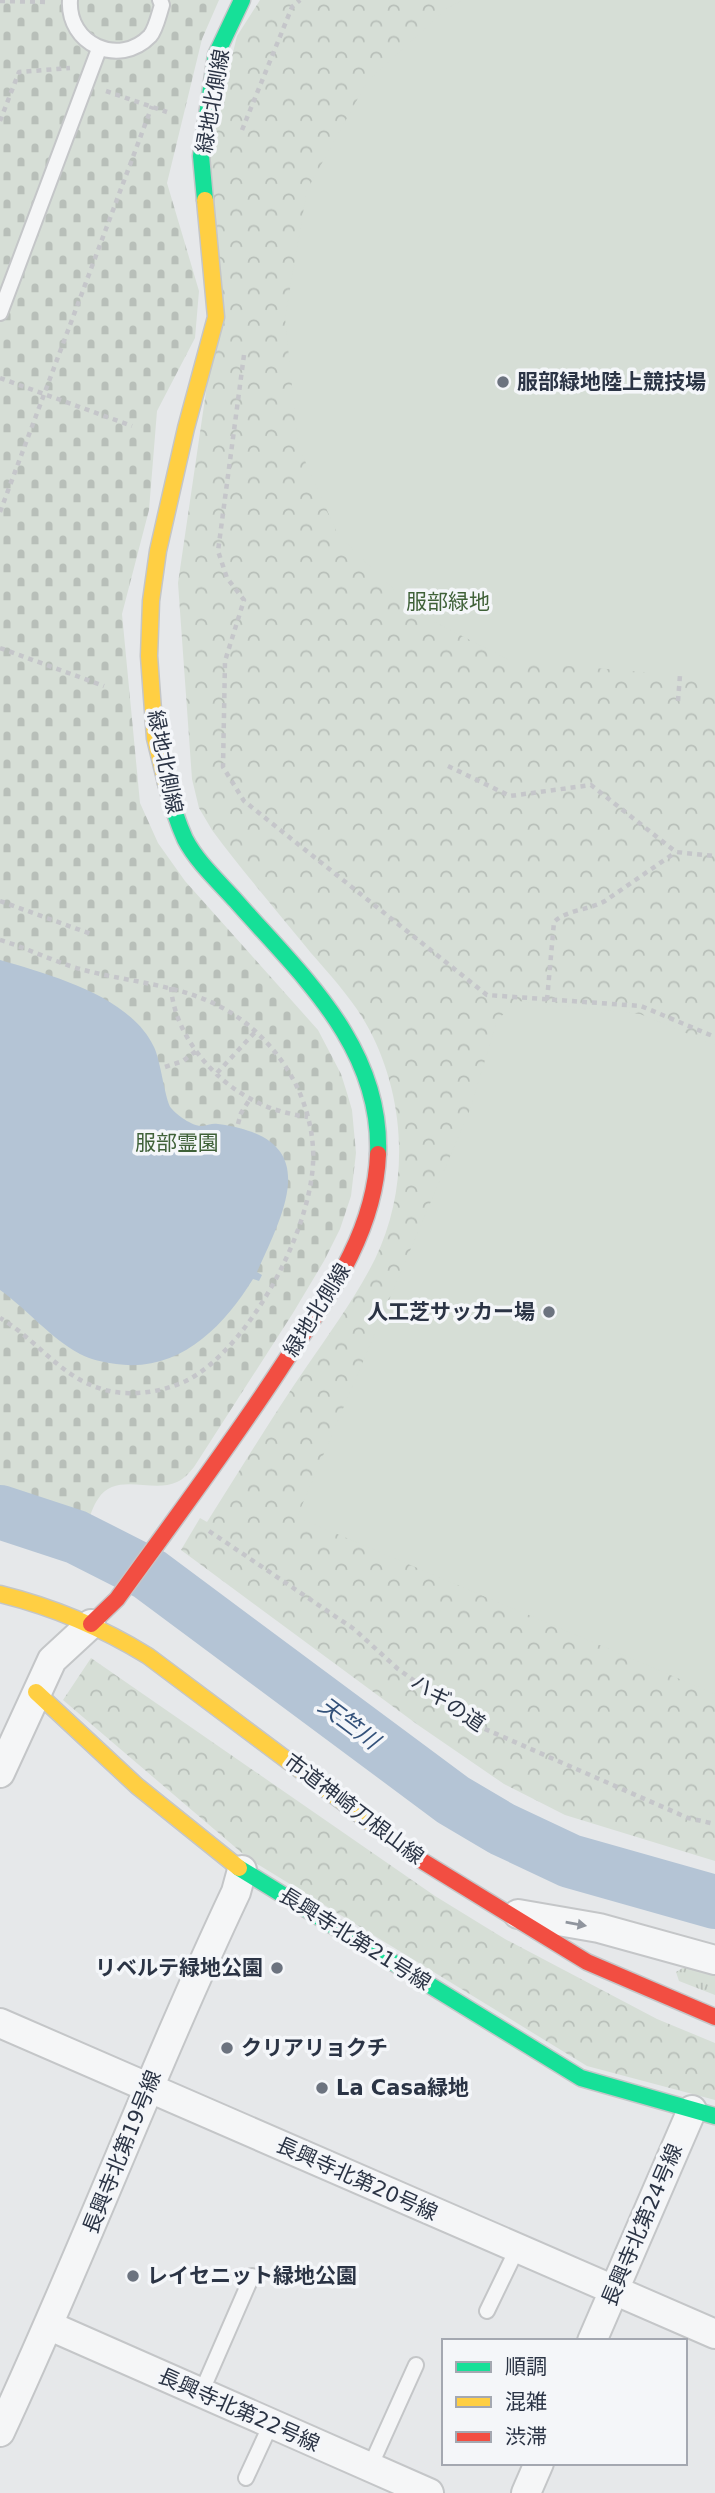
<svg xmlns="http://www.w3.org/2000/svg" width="715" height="2493" font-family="'DejaVu Sans','Noto Sans JP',sans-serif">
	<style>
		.grass { fill: url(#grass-tufts) }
		.forest { fill: url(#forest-crowns) }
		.cemetery { fill: url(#cemetery-stones) }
		.garden { fill: #d6ded6 }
		.water { fill: #b4c4d5 }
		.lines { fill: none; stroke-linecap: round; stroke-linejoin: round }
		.river { stroke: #b4c4d5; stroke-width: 54 }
		.lane-casing { stroke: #c4c6c8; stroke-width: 18 }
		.street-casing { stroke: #c4c6c8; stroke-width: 32 }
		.fast-casing { stroke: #c4c6c8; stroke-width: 19 }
		.slow-casing { stroke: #c4c6c8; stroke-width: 19 }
		.jam-casing { stroke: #c4c6c8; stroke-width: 19 }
		.path { stroke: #c5c6ca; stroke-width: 4.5; stroke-dasharray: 5 5; stroke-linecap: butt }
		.lane { stroke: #f5f6f7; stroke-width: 14 }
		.street { stroke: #f5f6f7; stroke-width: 28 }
		.fast { stroke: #16e098; stroke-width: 16 }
		.slow { stroke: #ffcf43; stroke-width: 16 }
		.jam { stroke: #f24e42; stroke-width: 16 }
		.oneway { fill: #90959e }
		.poi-dot { fill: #6c737f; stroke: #f4f6f9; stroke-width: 2.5 }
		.labels { text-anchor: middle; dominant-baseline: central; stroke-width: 7; stroke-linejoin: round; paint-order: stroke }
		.street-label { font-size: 21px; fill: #2b3445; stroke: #f4f6f9 }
		.poi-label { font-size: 21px; font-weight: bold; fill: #2b3445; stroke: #f4f6f9; text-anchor: start }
		.park-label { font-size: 21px; fill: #3f6138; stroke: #f4f6f9 }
		.water-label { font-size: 23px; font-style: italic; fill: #34527a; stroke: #f4f6f9 }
	</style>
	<defs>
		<pattern id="grass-tufts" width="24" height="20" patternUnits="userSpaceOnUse" patternTransform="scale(1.75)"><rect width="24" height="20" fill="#d6ded6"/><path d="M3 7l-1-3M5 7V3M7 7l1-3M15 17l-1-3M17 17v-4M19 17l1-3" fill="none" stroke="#b8bfb9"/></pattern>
		<pattern id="forest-crowns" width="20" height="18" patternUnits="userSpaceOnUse" patternTransform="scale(1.75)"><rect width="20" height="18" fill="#d6ded6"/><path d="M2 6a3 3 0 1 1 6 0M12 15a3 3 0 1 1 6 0" fill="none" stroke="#b8bfb9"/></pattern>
		<pattern id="cemetery-stones" width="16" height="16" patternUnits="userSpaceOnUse" patternTransform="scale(1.75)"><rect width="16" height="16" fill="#d6ded6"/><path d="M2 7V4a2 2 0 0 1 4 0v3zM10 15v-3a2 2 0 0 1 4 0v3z" fill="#b8bfb9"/></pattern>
	</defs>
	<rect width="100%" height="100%" fill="#e6e8ea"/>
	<path class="grass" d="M686,1966L715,1974V1995L679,1981L676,1972Z"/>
	<path class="forest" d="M260,0H715V1861L565,1815L504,1784L418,1725L181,1550L200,1518L207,1522C240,1470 272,1417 307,1366C331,1331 356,1297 375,1259C410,1187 406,1099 369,1029C354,1001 332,977 311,953C278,912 243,872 212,830L199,808L192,779L178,583L214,337L208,154L237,36Z
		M91,1658L435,1896L505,1939L657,2019L715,2043V2100L587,2066L249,1859L63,1700Z"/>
	<path class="cemetery" d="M0,0H219L202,39L167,183L199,291L195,338L157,411L149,510L122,614L140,803L158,843L185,881L318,1030L341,1074L347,1093L352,1110L356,1153L351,1196L340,1229L324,1261L293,1313L194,1467C189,1473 184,1479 177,1482C152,1494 116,1471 98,1499C93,1506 90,1516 87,1525L32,1503L0,1495Z"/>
	<path class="garden" d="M463,0H715V678L511,661L419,614L338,535L298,445L285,318L307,190L367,82L446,9Z
		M518,1001L640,1014L715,1045V1694L297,1517L471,1107L497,1020Z"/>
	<path class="water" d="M0,960C51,975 130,996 154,1047C161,1062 165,1100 171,1108C177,1115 193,1127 203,1126C209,1125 212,1123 218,1124C322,1138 288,1204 257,1272L262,1275L259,1281L253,1279C223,1328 178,1373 116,1364C103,1362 91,1360 80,1354C49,1337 28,1310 0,1290Z"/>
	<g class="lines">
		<path class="river" d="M0,1512L76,1537L149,1574L453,1800L502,1829L570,1861L715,1902"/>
		<g class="lane-casing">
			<path id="lane" d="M70,0C67,44 119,68 150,36C156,29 159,14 162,5L160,0
				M0,313L99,49
				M487,2311L517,2249
				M201,2393L252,2276
				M370,2467L416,2365
				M246,2478L271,2424"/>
		</g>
		<g class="street-casing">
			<path id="street" d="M0,1773L52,1660L91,1624
				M518,1914L599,1928L715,1960
				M0,2023L715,2334
				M50,2326L429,2493
				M592,2341L692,2110
				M0,2432C83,2254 152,2070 236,1892L242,1870
				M526,2493L539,2463"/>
		</g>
		<g class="fast-casing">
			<path id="fast" d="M205,200L201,156L216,55L242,0
				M166,783C171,802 177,821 185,839C197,862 218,881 236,901C301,975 382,1046 378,1154
				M239,1868L581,2078L715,2116"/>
		</g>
		<g class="slow-casing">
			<path id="slow" d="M166,783L155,738L149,656L151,601L158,551L186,428L216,317L205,200
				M0,1594C53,1607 101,1627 148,1656L419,1859
				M36,1692L137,1786L239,1868"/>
		</g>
		<g class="jam-casing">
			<path id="jam" d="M91,1624L117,1599C172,1523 229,1447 280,1369C324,1302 375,1236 378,1154
				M419,1859L587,1962L715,2017"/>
		</g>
		<path class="path" d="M0,1L50,2
			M106,91L167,112
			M0,121L19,72L70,68
			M242,130L292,7L300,0
			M244,355L218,551L227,578L244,600L225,661L223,767L244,801L487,995L641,1006L715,1037
			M0,378L132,426
			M0,512L152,106
			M0,648L104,686
			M678,701L680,675
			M448,766L510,796L591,785L676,852L715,856
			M0,901L91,934
			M0,940C27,948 52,961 80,969C142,986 205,984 256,1032C289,1062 310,1103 313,1148C318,1220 251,1348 186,1381C166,1390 146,1394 124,1393C67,1389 44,1344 0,1318
			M171,987C174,1033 211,1078 251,1099C268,1109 288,1114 308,1117
			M547,1000L554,922C566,910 589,910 605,901L676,852
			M165,1067L183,1061L196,1051
			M217,1073L256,1031
			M238,1124L241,1113L250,1099
			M209,1531L354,1629L398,1669L476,1725L688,1818L715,1824"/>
		<use href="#lane" class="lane"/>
		<use href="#street" class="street"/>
		<use href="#fast" class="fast"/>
		<use href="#slow" class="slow"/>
		<use href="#jam" class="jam"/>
	</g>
	<defs><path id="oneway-solid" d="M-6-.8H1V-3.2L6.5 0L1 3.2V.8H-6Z" transform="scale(1.75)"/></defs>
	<use class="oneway" href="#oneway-solid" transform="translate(576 1924) rotate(10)"/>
	<g class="poi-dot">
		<circle cx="503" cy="382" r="7"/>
		<circle cx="549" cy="1312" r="7"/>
		<circle cx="277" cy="1968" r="7"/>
		<circle cx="227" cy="2048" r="7"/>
		<circle cx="322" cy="2088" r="7"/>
		<circle cx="133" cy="2276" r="7"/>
	</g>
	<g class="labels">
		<g class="street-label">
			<text transform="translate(213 101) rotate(-80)">緑地北側線</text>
			<text transform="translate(165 762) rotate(79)">緑地北側線</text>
			<text transform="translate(317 1310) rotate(-58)">緑地北側線</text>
			<text transform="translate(448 1703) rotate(34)">ハギの道</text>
			<text transform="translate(354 1809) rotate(37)">市道神崎刀根山線</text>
			<text transform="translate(355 1939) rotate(32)">長興寺北第21号線</text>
			<text transform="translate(122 2152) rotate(-68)">長興寺北第19号線</text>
			<text transform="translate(357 2179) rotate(24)">長興寺北第20号線</text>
			<text transform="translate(642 2225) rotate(-67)">長興寺北第24号線</text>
			<text transform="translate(239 2410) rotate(24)">長興寺北第22号線</text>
		</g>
		<g class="poi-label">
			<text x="517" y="382">服部緑地陸上競技場</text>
			<text x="535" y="1312" text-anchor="end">人工芝サッカー場</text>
			<text x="263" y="1968" text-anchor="end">リベルテ緑地公園</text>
			<text x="241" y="2048">クリアリョクチ</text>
			<text x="336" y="2088">La Casa緑地</text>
			<text x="147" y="2276">レイセニット緑地公園</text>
		</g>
		<g class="park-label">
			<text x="448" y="602">服部緑地</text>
			<text x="177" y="1143">服部霊園</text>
		</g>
		<g class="water-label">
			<text transform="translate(349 1723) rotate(37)">天竺川</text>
		</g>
	</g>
	<rect x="442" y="2339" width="245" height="126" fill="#f4f6f9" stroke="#a4a8b1" stroke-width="2"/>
	<rect x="456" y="2362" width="35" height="10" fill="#16e098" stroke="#a4a8b1" stroke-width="2"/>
	<text x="505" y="2374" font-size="21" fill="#2b3445">順調</text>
	<rect x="456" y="2397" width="35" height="10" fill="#ffcf43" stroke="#a4a8b1" stroke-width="2"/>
	<text x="505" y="2409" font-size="21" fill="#2b3445">混雑</text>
	<rect x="456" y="2432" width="35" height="10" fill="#f24e42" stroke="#a4a8b1" stroke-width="2"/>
	<text x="505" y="2444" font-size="21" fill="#2b3445">渋滞</text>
</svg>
